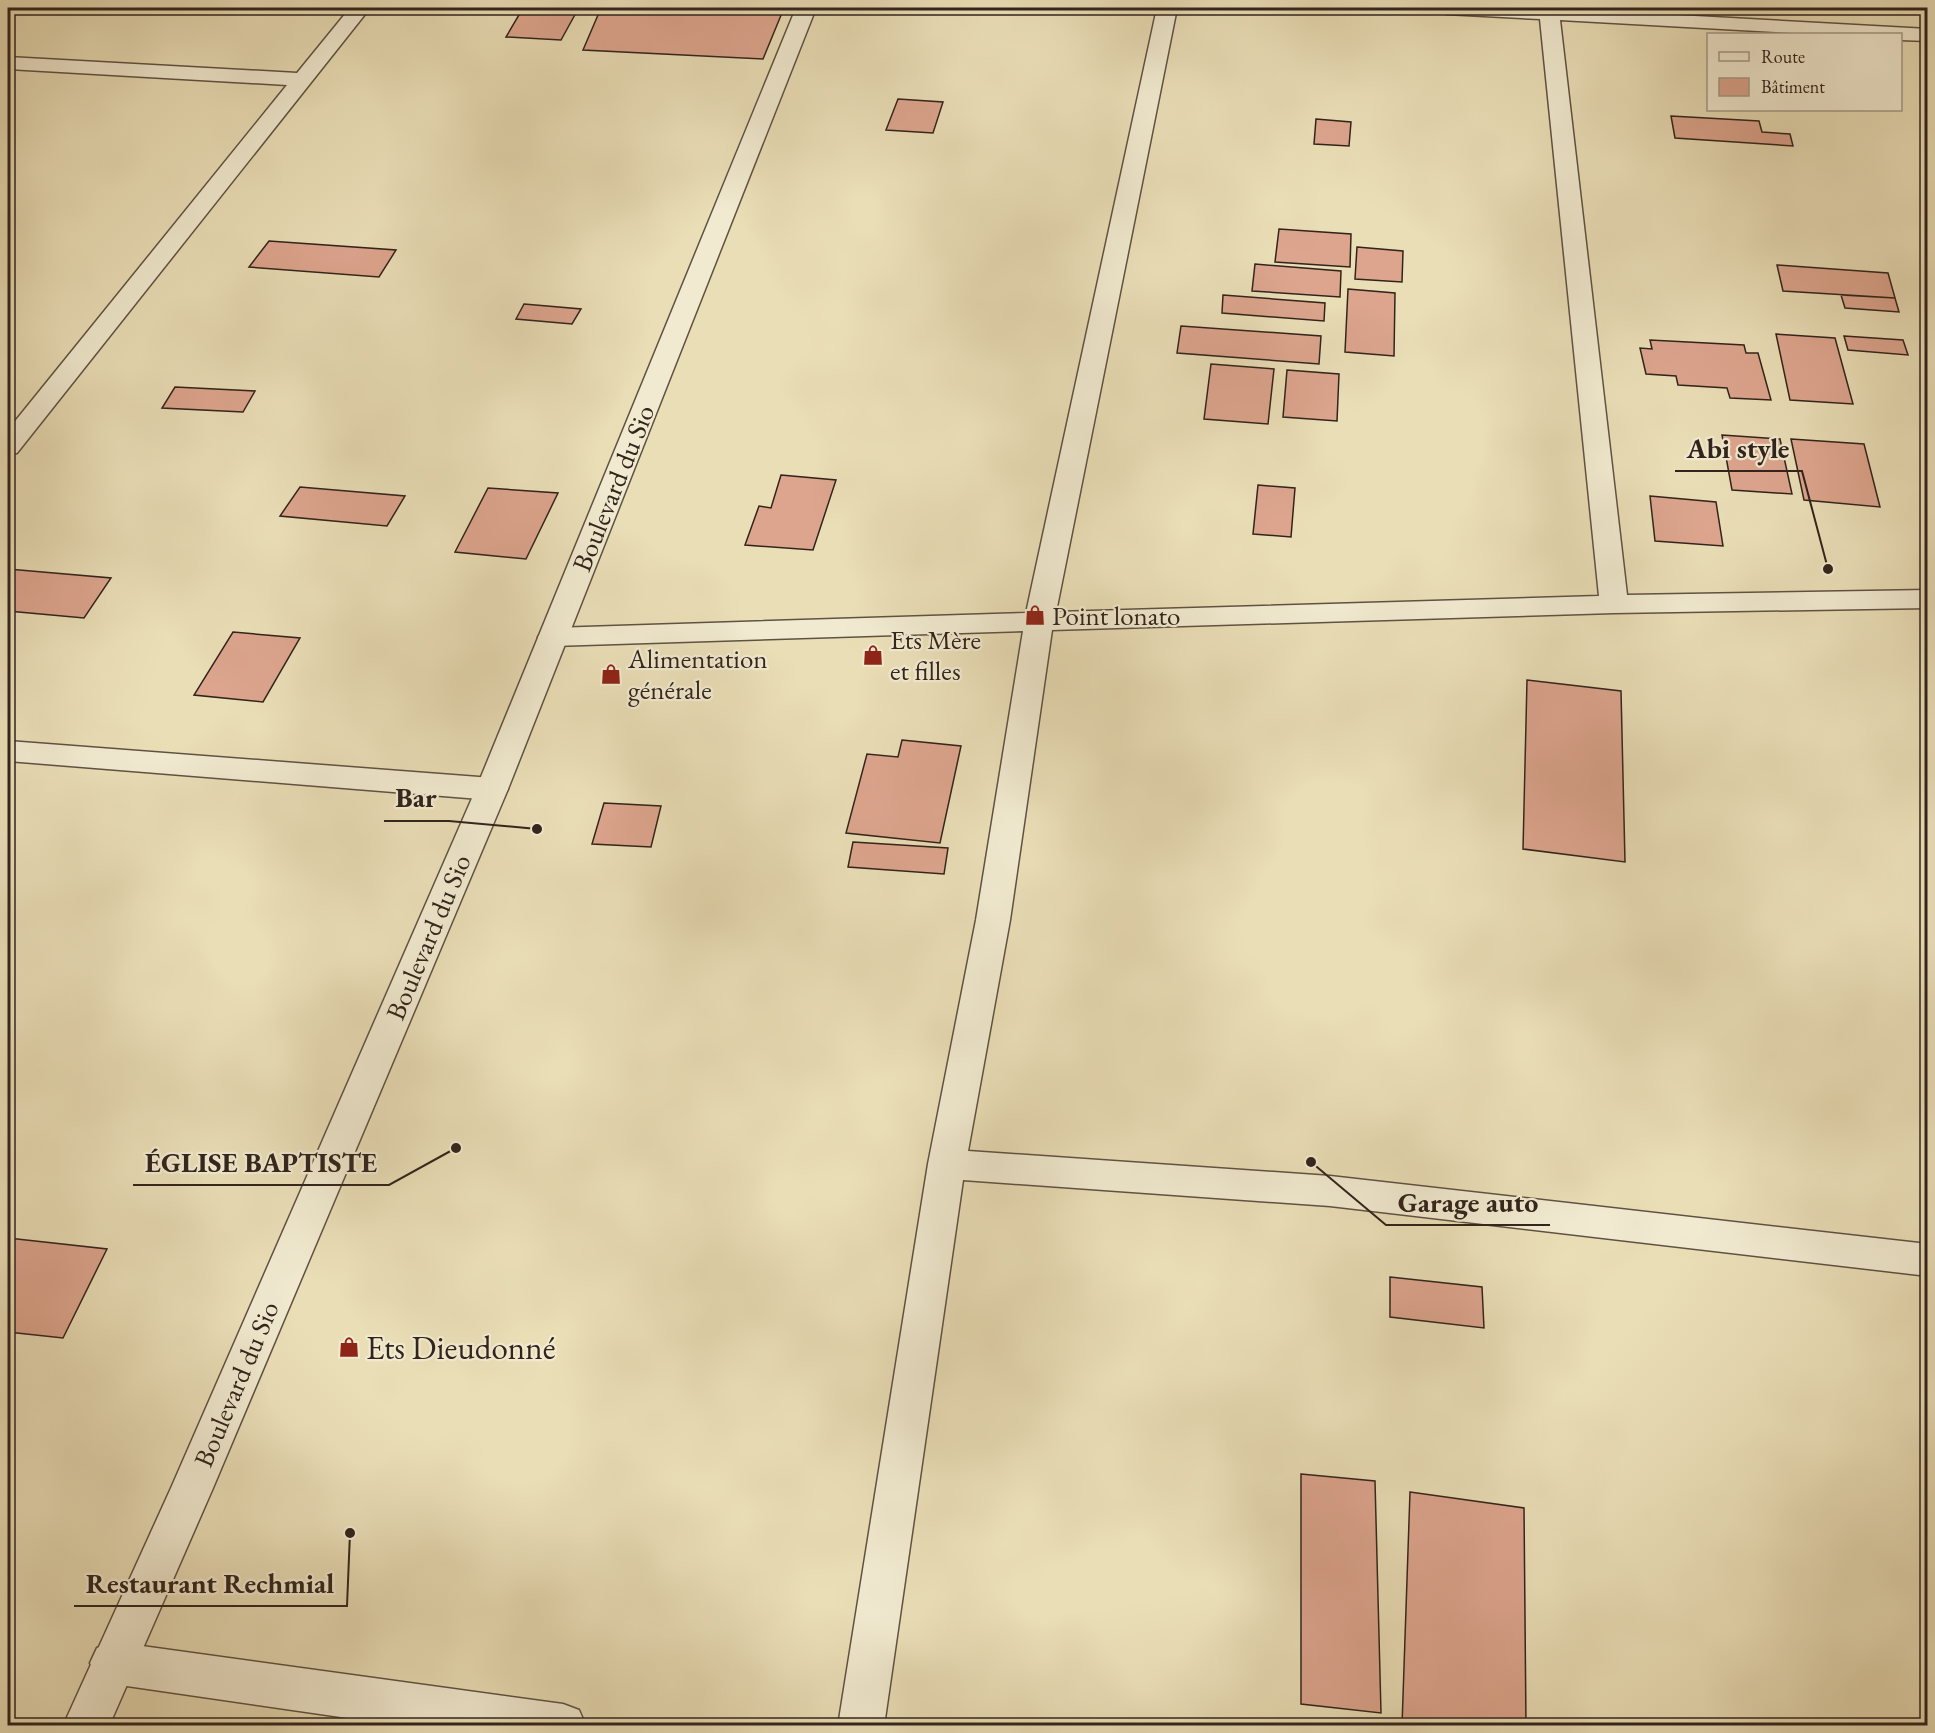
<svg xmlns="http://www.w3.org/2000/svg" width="1935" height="1733" font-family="'EB Garamond',serif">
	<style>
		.building { fill: #dda58e; stroke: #31241c; stroke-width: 1.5 }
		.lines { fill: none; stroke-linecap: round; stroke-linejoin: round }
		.minor-casing { stroke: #5f5243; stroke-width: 3 }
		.tertiary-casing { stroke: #5f5243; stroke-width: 3 }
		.minor { fill: #f1ead0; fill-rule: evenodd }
		.tertiary { fill: #f1ead0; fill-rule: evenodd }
		.labels { text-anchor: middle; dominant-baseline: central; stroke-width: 4.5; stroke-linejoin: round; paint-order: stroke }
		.street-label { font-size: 27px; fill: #31241c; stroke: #f1ead0 }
		.poi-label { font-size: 27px; fill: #31241c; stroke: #f1ead0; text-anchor: start }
		.near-poi-label { font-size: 33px; fill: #31241c; stroke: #f1ead0; text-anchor: start }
		.leader { fill: none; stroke: #31241c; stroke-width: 2 }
		.callout-dot { fill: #31241c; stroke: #f1ead0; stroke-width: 2 }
		.callout-label { font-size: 28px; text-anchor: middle; font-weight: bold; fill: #31241c; stroke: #f1ead0; stroke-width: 4.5; stroke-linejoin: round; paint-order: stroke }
	</style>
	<rect width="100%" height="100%" fill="#eadeb7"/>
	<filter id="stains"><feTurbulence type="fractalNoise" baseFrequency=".00333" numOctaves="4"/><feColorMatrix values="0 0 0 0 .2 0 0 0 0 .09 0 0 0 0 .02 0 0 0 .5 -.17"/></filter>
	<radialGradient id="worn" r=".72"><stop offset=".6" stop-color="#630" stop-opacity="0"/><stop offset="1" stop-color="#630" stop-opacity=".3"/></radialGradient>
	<path class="building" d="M523,8L577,11L561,40L506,37Z
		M601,8H784L763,59L583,50Z
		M1002,8H1072L1070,13Z
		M898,99L943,102L933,133L886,130Z
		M1671,116L1759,121L1762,132L1790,134L1793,146L1675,138Z
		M1316,119L1351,122L1349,146L1314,144Z
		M1279,229L1351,234L1350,267L1275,262Z
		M269,241L396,250L379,277L249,267Z
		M1357,247L1403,251L1402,282L1355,279Z
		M1255,264L1341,271L1340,297L1252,291Z
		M1777,265L1888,273L1895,298L1783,291Z
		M1348,289L1395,293L1394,356L1345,352Z
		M1223,295L1325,303L1324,321L1222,313Z
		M1841,295L1895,298L1899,312L1845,308Z
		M524,304L581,309L572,324L516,319Z
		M1181,326L1321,336L1319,364L1177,353Z
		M1776,334L1835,338L1853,404L1790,400Z
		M1844,336L1903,340L1908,355L1848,350Z
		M1650,340L1744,345L1746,353H1758L1771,400L1730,398L1727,388L1678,385L1676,376L1646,374L1640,348L1652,349Z
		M1211,364L1274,369L1268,424L1204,419Z
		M1287,370L1339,374L1337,421L1283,417Z
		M175,387L255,391L243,412L162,408Z
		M1722,435L1780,439L1792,494L1732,490Z
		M1791,439L1864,444L1880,507L1804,500Z
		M781,475L836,480L813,550L745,545L759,506L771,508Z
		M1258,485L1295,488L1291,537L1253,534Z
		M300,487L405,496L387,526L280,516Z
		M488,488L558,493L526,559L455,552Z
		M1650,496L1716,502L1723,546L1655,541Z
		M8,569L111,578L84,618L8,611Z
		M233,632L300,638L263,702L194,695Z
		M1527,680L1621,691L1625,862L1523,849Z
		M902,740L961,746L940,843L846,833L867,754L898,757Z
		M604,803L661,806L651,847L592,844Z
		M853,842L948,848L944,874L848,867Z
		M8,1238L107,1249L63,1338L8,1332Z
		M1390,1277L1482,1287L1484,1328L1390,1317Z
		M1301,1474L1375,1481L1381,1713L1301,1704Z
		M1410,1492L1524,1508L1526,1726H1402Z"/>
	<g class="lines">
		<g class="minor-casing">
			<path id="minor" d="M350,8H370L17,453L8,455V430L287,85L8,69V57L297,73Z
				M1157,8H1177L1056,612L1599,596L1540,19L1446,14L1439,12L1436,8H1551L1928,29V41L1900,40V34H1810L1560,20L1627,595L1928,590V608L1614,613L1052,630L1010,920L968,1151L1330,1176L1928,1244V1276L1330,1206L963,1180L884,1726H838L928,1164L976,920L1023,631L553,646L543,643L538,637L543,631L553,628L1026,613Z
				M8,741L492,778L503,781L508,789L503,797L492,800L8,761Z
				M113,1642L563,1704L579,1710L586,1726H403L113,1684L97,1678L90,1663L97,1648Z"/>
		</g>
		<g class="tertiary-casing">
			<path id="tertiary" d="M796,8H816L508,789L213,1488L109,1726H63L171,1488L476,789Z"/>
		</g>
		<use href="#minor" class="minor"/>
		<use href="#tertiary" class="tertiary"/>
	</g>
	<defs>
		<g id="shop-bare" transform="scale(1.62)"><path d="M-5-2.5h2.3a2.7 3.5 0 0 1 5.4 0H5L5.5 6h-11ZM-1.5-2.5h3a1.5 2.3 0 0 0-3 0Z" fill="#8f2418" stroke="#f1ead0" stroke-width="2.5" paint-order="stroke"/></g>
	</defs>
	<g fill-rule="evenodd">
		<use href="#shop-bare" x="1035" y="615"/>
		<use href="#shop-bare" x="873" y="655"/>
		<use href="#shop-bare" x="611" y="674"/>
		<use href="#shop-bare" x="349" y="1347"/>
	</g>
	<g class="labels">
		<g class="street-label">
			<text transform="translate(613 488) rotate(-68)">Boulevard du Sio</text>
			<text transform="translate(428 937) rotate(-67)">Boulevard du Sio</text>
			<text transform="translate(236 1384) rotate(-67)">Boulevard du Sio</text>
		</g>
		<g class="poi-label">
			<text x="1052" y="615">Point lonato</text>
			<text x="890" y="639">Ets Mère<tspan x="890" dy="31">et filles</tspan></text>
			<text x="628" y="658">Alimentation<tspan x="628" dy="31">générale</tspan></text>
		</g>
		<g class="near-poi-label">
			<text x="366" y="1347">Ets Dieudonné</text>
		</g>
	</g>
	<path class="leader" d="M1828 569L1802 471H1675M537 829L449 821H384M456 1148L389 1185H133M1311 1162L1386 1225H1550M350 1533L347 1606H74"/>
	<g class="callout-dot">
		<circle cx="1828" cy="569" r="6"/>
		<circle cx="537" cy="829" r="6"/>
		<circle cx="456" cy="1148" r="6"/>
		<circle cx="1311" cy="1162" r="6"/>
		<circle cx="350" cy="1533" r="6"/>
	</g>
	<g class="callout-label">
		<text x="1738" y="458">Abi style</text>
		<text x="416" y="807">Bar</text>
		<text x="261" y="1172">ÉGLISE BAPTISTE</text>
		<text x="1468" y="1212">Garage auto</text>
		<text x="210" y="1593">Restaurant Rechmial</text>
	</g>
	<rect width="1935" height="1733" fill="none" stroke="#eadeb7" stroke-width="30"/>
	<rect x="9" y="9" width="1917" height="1715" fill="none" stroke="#31241c" stroke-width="3"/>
	<rect x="15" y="15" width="1905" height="1703" fill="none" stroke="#31241c" stroke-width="1.5"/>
	<rect x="1707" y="33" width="195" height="78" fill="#f1ead0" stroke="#a49b88" stroke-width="1.5"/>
	<rect x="1719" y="52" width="30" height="9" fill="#f1ead0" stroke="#a49b88" stroke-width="1.5"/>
	<text x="1761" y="63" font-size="18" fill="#31241c">Route</text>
	<rect x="1719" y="78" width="30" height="18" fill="#dda58e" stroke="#a49b88" stroke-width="1.5"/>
	<text x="1761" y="93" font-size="18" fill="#31241c">Bâtiment</text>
	<rect width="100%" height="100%" filter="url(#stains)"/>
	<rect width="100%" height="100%" fill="url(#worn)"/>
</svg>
